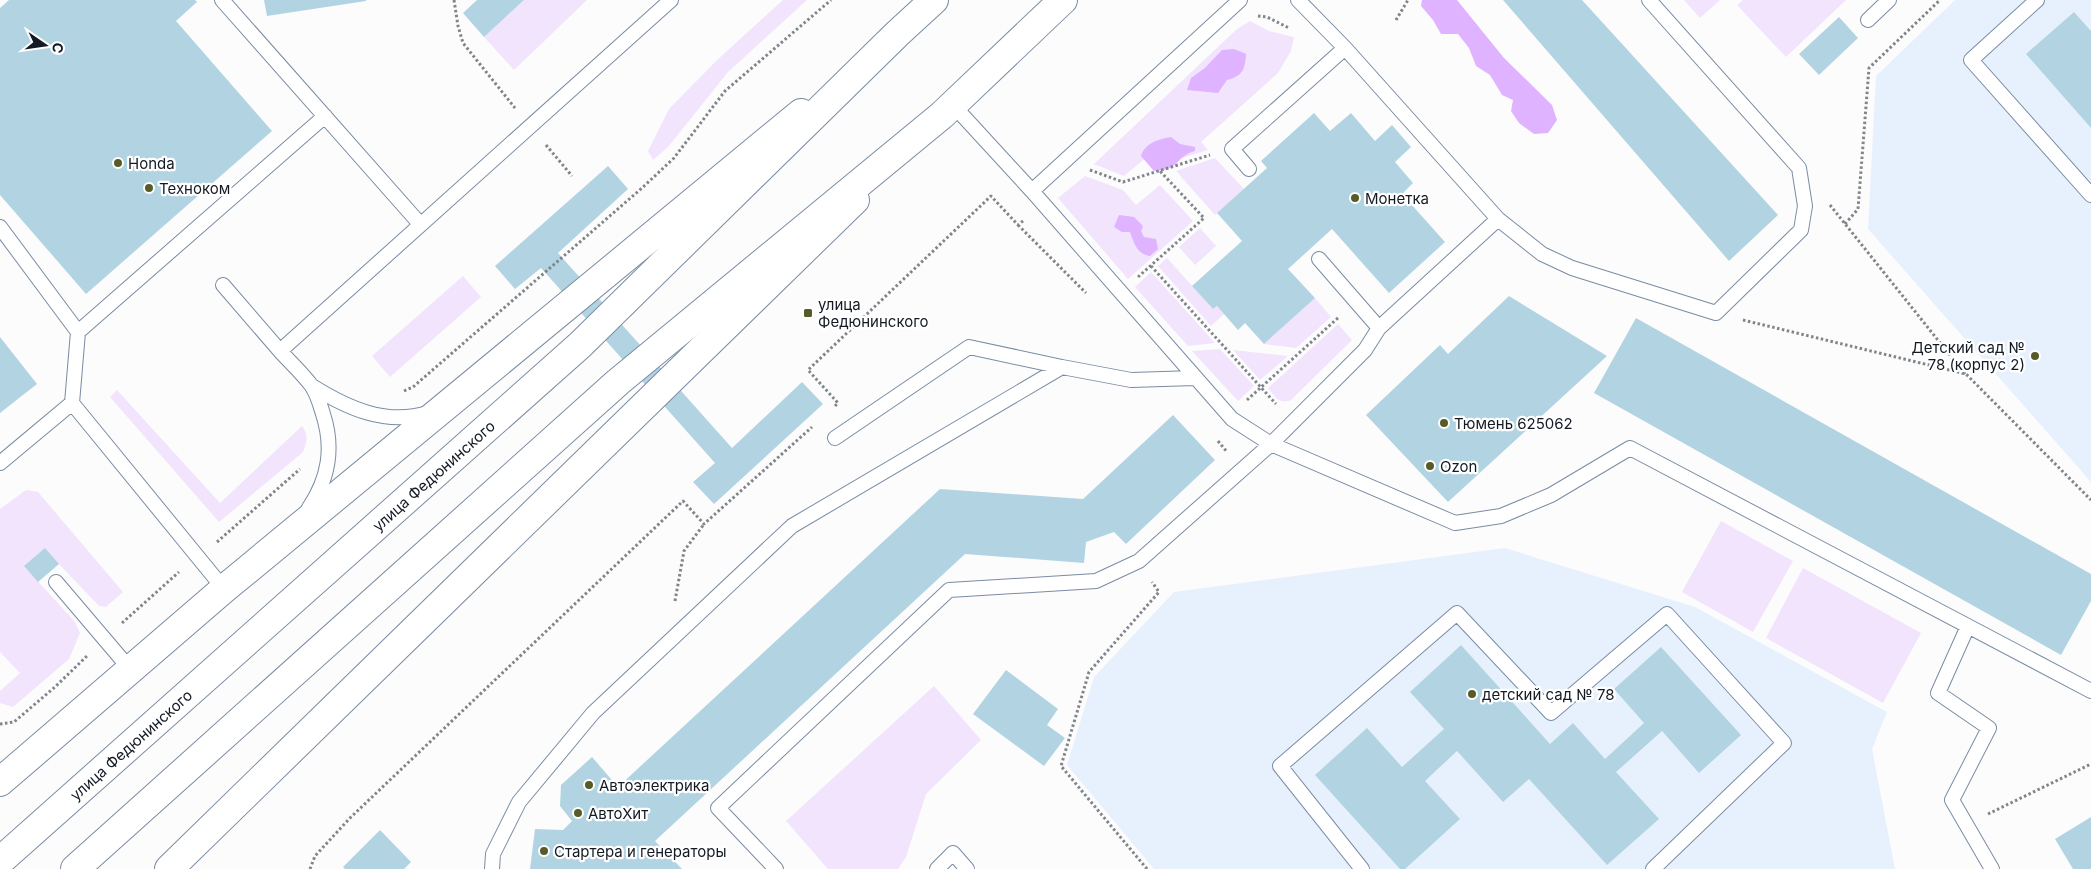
<svg xmlns="http://www.w3.org/2000/svg" width="2091" height="869" font-family="Inter,sans-serif">
	<style>
		.built { fill: #e7f1fd }
		.green { fill: #f1e4fc }
		.forest { fill: #dfb3ff }
		.building { fill: #b2d4e2 }
		.lines { fill: none; stroke-linecap: round; stroke-linejoin: round }
		.service-casing { stroke: #7a8ca3; stroke-width: 16 }
		.secondary-casing { stroke: #7a8ca3; stroke-width: 30 }
		.trunk-casing { stroke: #7a8ca3; stroke-width: 30 }
		.path { stroke: #81858a; stroke-width: 3; stroke-dasharray: 2.5 2.5; stroke-linecap: butt }
		.service { stroke: #fff; stroke-width: 14 }
		.secondary { stroke: #fff; stroke-width: 28 }
		.trunk { stroke: #fff; stroke-width: 28 }
		.poi-dot { fill: #565b29; stroke: #fff; stroke-width: 2 }
		.labels { text-anchor: middle; dominant-baseline: central; stroke-width: 4.5; stroke-linejoin: round; paint-order: stroke }
		.poi-label { font-size: 15px; fill: #131a23; stroke: #fff; text-anchor: start }
		.street-label { font-size: 15px; fill: #131a23; stroke: #fff }
	</style>
	<rect width="100%" height="100%" fill="#fcfcfc"/>
	<path class="built" d="M1955,0H2091V482L1868,229L1876,76Z
		M1505,548L1695,607L1887,712L1872,749L1895,869H1154L1067,765L1094,677L1174,592Z"/>
	<path class="green" d="M524,0H587L514,70L484,37Z
		M783,0H807L728,72L668,147L653,160L648,151L669,109L716,61Z
		M1684,0H1720L1700,18Z
		M1743,0H1846L1786,57L1737,5Z
		M1250,21L1269,31L1294,37L1291,51L1278,73L1201,142L1208,150L1169,162L1156,149L1124,176L1094,164L1237,29Z
		M1215,158L1244,189L1215,215L1176,171Z
		M1085,176L1123,190L1136,205L1160,185L1193,221L1128,279L1058,198Z
		M1200,228L1216,246L1195,265L1179,247Z
		M1167,258L1213,309L1217,306L1224,314L1211,326L1158,266Z
		M1151,272L1215,343L1188,346L1135,287Z
		M463,276L481,297L390,377L372,356Z
		M1315,298L1331,317L1296,348L1264,344Z
		M1338,324L1352,340L1291,400C1279,405 1275,396 1268,388Z
		M1220,349L1254,386L1238,401L1192,351Z
		M1233,350L1288,356L1260,380Z
		M117,390L220,503L302,426C309,435 307,442 303,452L219,522L110,397Z
		M26,490L38,492L123,592L106,607L99,606L59,564L25,567L75,622L80,633L69,659L13,707L0,703V691L20,673L0,652V509Z
		M1721,521L1793,561L1753,632L1682,592Z
		M1803,568L1921,633L1883,703L1766,638Z
		M934,686L981,740L926,794L906,857L898,869H828L786,821Z"/>
	<path class="forest" d="M1422,0H1457L1504,58L1552,105L1557,120L1548,133L1534,134L1519,123L1511,111L1513,100L1502,95L1490,75L1476,66L1469,48L1458,34H1441L1433,20L1421,6Z
		M1234,49L1246,54C1245,69 1243,76 1227,80L1218,93L1187,90L1191,78L1205,68L1222,50Z
		M1171,137L1180,144L1195,147V151C1176,156 1179,171 1154,171L1141,156C1145,143 1159,139 1171,137Z
		M1119,215L1134,217L1143,226L1141,231L1144,237L1156,239L1158,249L1150,256C1137,254 1134,243 1130,232H1122L1114,227Z"/>
	<path class="building" d="M9,0H195L197,2L176,21L272,131L86,294L0,195V8Z
		M264,0H366V1L267,16Z
		M477,0H524L484,37L463,13Z
		M1503,0H1582L1778,215L1729,261Z
		M2074,12L2091,31V128L2026,54Z
		M1839,17L1858,38L1819,75L1799,54Z
		M1314,113L1330,131L1351,113L1375,141L1392,125L1411,147L1395,162L1413,183L1402,194L1445,242L1389,293L1332,229L1288,269L1315,298L1264,344L1245,323L1238,330L1217,306L1213,309L1192,286L1242,241L1217,213L1267,168L1261,161Z
		M608,166L628,189L558,253L732,448L802,382L823,404L714,504L693,482L715,463L541,268L515,289L495,266Z
		M1509,296L1607,356L1448,502L1366,415L1440,345L1448,354Z
		M1636,318L2091,574V601L2061,655L1594,393Z
		M0,337L37,384L0,413Z
		M1173,415L1215,460L1126,544L1114,532L1086,542L1084,563L965,554L655,841L682,869H530L535,829L563,830L572,821L560,806L561,785L592,757L618,787L940,489L1083,499Z
		M45,548L59,564L38,582L24,566Z
		M1461,645L1550,744L1573,723L1605,759L1644,723L1614,689L1661,647L1741,735L1699,773L1662,731L1616,772L1659,819L1607,865L1529,779L1503,802L1457,751L1425,781L1460,819L1405,869H1400L1315,775L1367,728L1402,767L1444,729L1410,692Z
		M1006,670L1058,709L1047,725L1065,738L1044,766L973,714Z
		M2091,817V869H2073L2055,839Z
		M380,830L411,862L404,869H345L343,867Z"/>
	<g class="lines">
		<g class="service-casing">
			<path id="service" d="M222,0L420,224
				M1298,0L1345,48L1498,219L1542,254L1572,268L1716,313L1801,230L1805,206L1799,168L1649,0
				M2037,0L1971,60L2091,195
				M1868,20L1889,0
				M953,105L1032,191L1240,0
				M1249,169L1232,149L1345,48
				M1032,191L1232,419L1271,444L1455,523L1501,516L1551,495L1630,448L2091,691
				M0,227L78,332L72,403L224,589
				M1319,259L1379,328
				M223,285L280,351L671,0
				M78,332L325,116
				M280,351C290,362 302,373 311,385C317,393 320,404 323,414C334,448 329,478 309,508
				M312,386C347,408 386,426 428,413
				M835,438L969,347L1062,367
				M0,463L72,403
				M56,582L130,669
				M1968,626L1938,693L1989,728L1952,800L1992,869
				M492,869L493,854L519,802L593,713L792,526L1062,367L1131,380L1195,378
				M776,869L718,808L949,590L1096,581L1139,561L1271,444L1365,350L1379,328L1498,219
				M937,869L953,853L967,869
				M1362,869L1280,766L1457,613L1551,713L1667,614L1784,743L1653,869"/>
		</g>
		<g class="secondary-casing">
			<path id="secondary" d="M0,782L224,589L801,113
				M169,869L855,200"/>
		</g>
		<g class="trunk-casing">
			<g id="trunk">
				<path id="s1" d="M0,861L580,345L897,34L934,0"/>
				<path d="M75,869L618,382L942,115L1063,0"/>
			</g>
		</g>
		<path class="path" d="M454,0L458,26L463,43L515,108
			M1258,16L1267,17L1289,28
			M1396,20L1408,0
			M546,145L572,176
			M1090,170L1123,182L1210,155
			M1830,205L1965,374
			M1845,224L1858,209L1869,68L1940,0
			M1018,225L1086,293
			M1151,266L1276,404
			M1138,277L1204,218L1159,170
			M1743,320L1966,374L2091,500
			M404,391L413,387L642,188L674,158L725,91L831,0
			M1247,400L1339,317
			M835,406L838,403L808,370L991,196L1018,225L1024,220
			M1218,441L1227,452
			M217,542L300,469
			M675,601L684,551L704,524
			M122,623L179,572
			M0,724L14,722L55,687L88,655
			M1988,814L2091,764
			M310,869L315,856L350,818L683,501L704,524L812,427
			M1147,869L1061,766L1089,672L1159,592L1152,582"/>
		<use href="#service" class="service"/>
		<use href="#secondary" class="secondary"/>
		<use href="#trunk" class="trunk"/>
	</g>
	<g class="poi-dot">
		<circle cx="118" cy="163" r="5"/>
		<circle cx="149" cy="188" r="5"/>
		<circle cx="1355" cy="198" r="5"/>
		<rect x="803" y="308" width="10" height="10" rx="2.5"/>
		<circle cx="2035" cy="356" r="5"/>
		<circle cx="1444" cy="423" r="5"/>
		<circle cx="1430" cy="466" r="5"/>
		<circle cx="1472" cy="694" r="5"/>
		<circle cx="589" cy="785" r="5"/>
		<circle cx="578" cy="813" r="5"/>
		<circle cx="544" cy="851" r="5"/>
	</g>
	<g class="labels">
		<g class="poi-label">
			<text x="128" y="163">Honda</text>
			<text x="159" y="188">Техноком</text>
			<text x="1365" y="198">Монетка</text>
			<text x="818" y="304">улица<tspan x="818" dy="17">Федюнинского</tspan></text>
			<text x="2025" y="347" text-anchor="end">Детский сад №<tspan x="2025" dy="17">78 (корпус 2)</tspan></text>
			<text x="1454" y="423">Тюмень 625062</text>
			<text x="1440" y="466">Ozon</text>
			<text x="1482" y="694">детский сад № 78</text>
			<text x="599" y="785">Автоэлектрика</text>
			<text x="588" y="813">АвтоХит</text>
			<text x="554" y="851">Стартера и генераторы</text>
		</g>
		<g class="street-label">
			<text stroke="none"><textPath href="#s1" startOffset="580">улица Федюнинского</textPath></text>
			<text stroke="none"><textPath href="#s1" startOffset="175">улица Федюнинского</textPath></text>
		</g>
	</g>
	<g transform="translate(45 45) rotate(103)" stroke="#ffffff" stroke-width="4" paint-order="stroke">
	<path d="M0-4L9 19L0 12L-9 19Z" fill="#131a23"/>
	<text y="-8" font-size="14" font-weight="bold" text-anchor="middle" fill="#131a23">С</text>
	</g>
</svg>
